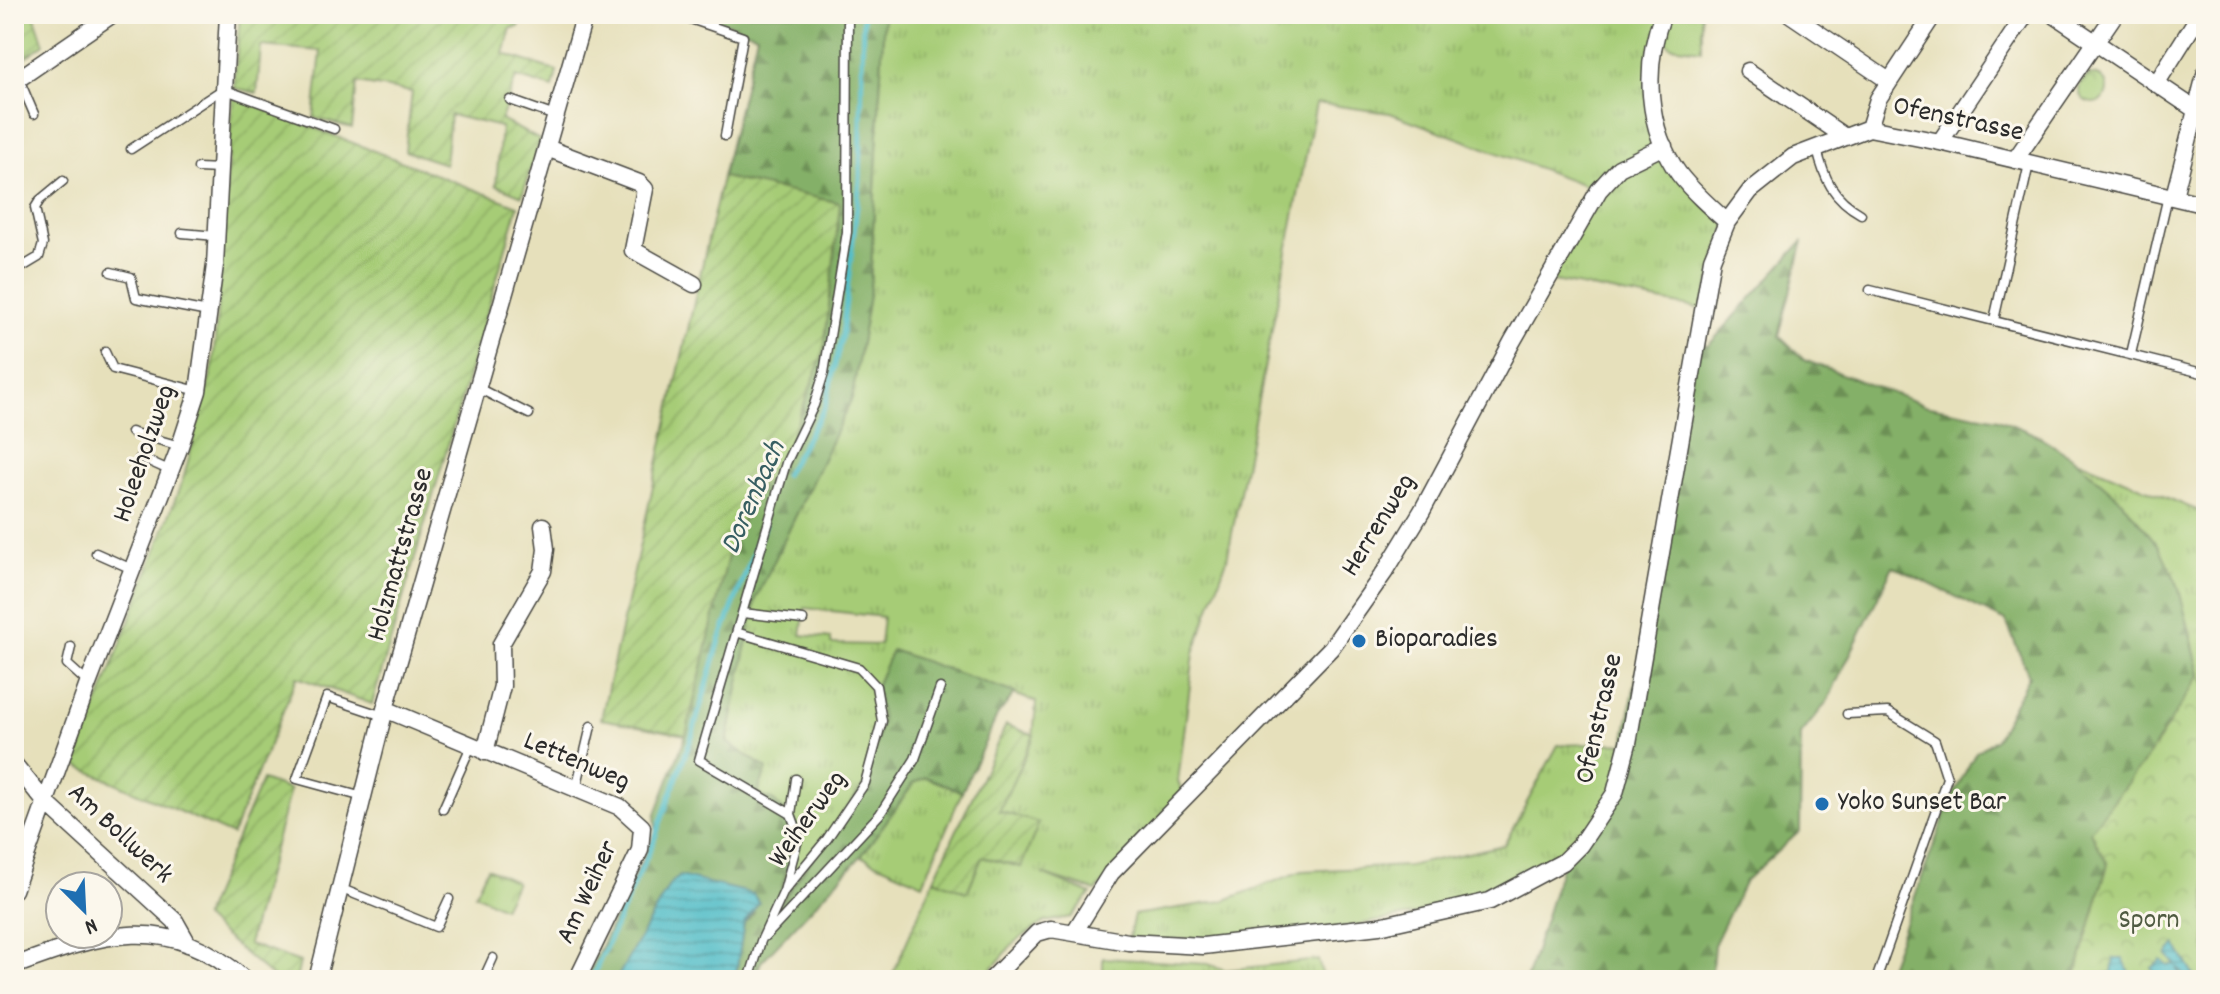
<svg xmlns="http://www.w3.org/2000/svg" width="2220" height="994" font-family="Dekko,sans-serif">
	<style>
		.grass { fill: url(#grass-tufts); stroke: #687c50; stroke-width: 2; fill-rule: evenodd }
		.forest { fill: url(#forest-firs); stroke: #586e49; stroke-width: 2 }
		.park { fill: url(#park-crowns); stroke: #687c50; stroke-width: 2 }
		.garden { fill: url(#garden-furrows); stroke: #687c50; stroke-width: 2 }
		.water { fill: url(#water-rules); stroke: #3c7479; stroke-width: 2 }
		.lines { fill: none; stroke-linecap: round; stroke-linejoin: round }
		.stream { stroke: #4ebcc7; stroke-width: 5 }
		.lane-casing { stroke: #474641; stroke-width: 11 }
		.street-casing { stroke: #474641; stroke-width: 19 }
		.lane { stroke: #fff; stroke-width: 8 }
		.street { stroke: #fff; stroke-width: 16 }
		.poi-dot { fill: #1f6fb2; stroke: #fbf7ec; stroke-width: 3 }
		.labels { text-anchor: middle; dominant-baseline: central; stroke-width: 6; stroke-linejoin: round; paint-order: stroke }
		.street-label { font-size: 28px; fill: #2b2b2b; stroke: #fbf7ec }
		.poi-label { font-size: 28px; fill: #2b2b2b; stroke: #fbf7ec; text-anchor: start }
		.park-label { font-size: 28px; fill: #505b42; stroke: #fbf7ec }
		.water-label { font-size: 30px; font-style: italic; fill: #375e62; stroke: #fbf7ec }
	</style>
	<defs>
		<pattern id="grass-tufts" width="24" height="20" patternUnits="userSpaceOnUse" patternTransform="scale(2)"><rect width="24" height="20" fill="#a6cc76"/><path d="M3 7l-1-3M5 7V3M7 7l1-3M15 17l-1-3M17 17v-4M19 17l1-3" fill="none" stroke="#8faf66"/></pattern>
		<pattern id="forest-firs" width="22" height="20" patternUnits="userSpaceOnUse" patternTransform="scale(2)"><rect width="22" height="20" fill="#84b067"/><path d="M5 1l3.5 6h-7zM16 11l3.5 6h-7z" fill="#6c8f55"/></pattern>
		<pattern id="park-crowns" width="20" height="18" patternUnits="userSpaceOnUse" patternTransform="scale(2)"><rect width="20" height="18" fill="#a6cc76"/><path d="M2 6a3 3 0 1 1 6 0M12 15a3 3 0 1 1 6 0" fill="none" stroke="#8faf66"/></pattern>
		<pattern id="garden-furrows" width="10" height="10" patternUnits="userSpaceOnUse" patternTransform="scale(2)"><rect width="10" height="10" fill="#a6cc76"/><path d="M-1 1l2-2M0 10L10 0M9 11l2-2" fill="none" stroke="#8faf66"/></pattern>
		<pattern id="water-rules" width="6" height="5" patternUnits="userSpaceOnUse" patternTransform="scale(2)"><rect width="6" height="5" fill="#4ebcc7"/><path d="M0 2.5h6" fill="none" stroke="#4199a2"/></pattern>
	</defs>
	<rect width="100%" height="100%" fill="#fbf7ec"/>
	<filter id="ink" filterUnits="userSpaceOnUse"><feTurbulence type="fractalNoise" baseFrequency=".0125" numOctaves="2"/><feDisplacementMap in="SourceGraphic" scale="16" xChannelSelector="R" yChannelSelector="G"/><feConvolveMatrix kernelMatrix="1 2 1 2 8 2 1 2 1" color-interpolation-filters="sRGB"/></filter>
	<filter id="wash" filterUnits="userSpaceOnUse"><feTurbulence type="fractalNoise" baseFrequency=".006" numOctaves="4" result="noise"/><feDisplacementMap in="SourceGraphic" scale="32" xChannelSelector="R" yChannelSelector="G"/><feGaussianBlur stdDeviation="1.8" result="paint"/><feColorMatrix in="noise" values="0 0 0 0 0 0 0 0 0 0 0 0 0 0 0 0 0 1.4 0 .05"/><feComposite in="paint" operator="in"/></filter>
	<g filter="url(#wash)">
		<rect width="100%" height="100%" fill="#e6e0bb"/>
		<path class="grass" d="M884,14H1701V50L1671,46L1656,33L1650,72L1664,146L1727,222L1702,309L1549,280L1598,190L1390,113L1316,103L1227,559L1194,653L1178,781L1185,798L1096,891L1042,874L1091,894L1071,917L1045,922L1016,941L982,980H890L934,879L967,892L982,857L1021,867L999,811L1033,739L1036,702L892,650L882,721L865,783L773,913L757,794L727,742L756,599L852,397L870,289ZM805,608L883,617L880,645L831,644V638L801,635Z
			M2074,459L2206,514V685L2200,675C2177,565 2159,533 2074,459Z
			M1628,743L1615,793L1580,845L1490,901L1312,933L1128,942L1134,915L1223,901L1302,871L1408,866L1504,845L1558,745Z
			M926,777L962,792L923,884L861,856L914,783Z
			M1103,958L1208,964L1226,970L1318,960L1324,980H1103Z"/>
		<path class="forest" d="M704,14H884L870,289L852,398L756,599L727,742L767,769L757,794L774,801L798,826L776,910L865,783L882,721L876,686L892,650L1015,693L997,716L962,792L926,777L914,783L861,856L761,962L754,980H735L744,923L754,913L670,884L616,980H585L656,831L655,816L686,735L729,551L756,490L778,472L840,203L722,177L757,35Z
			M1803,241L1779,336L1804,360L1924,405L1998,419L2039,436L2074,459L2120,499L2159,546L2178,585L2200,675L2149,755L2091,831L2108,864L2075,980H1884L1951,799L1976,752L1996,739L2029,676L2006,621L1893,566L1827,702L1801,734L1800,831L1745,881L1714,945L1711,980H1526L1563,862L1615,793L1697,343L1708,346Z"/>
		<path class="park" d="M2079 89a14 14 0 1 1 28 0a14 14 0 1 1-28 0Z
			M2200,675L2206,685V980H2075L2108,864L2090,831L2149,755Z
			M487,868L516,882L503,908L475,894Z"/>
		<path class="garden" d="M14,14H34L44,44L14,65Z
			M240,14H284L315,22L316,14H523L519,27L511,28L504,54L557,71L553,88L516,77L501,120L540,140L522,196L496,185L501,127L450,115L445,164L405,151L412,92L357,83L352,128L314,118L321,51L261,46L257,93L234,88Z
			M233,97L518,206L372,704L297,677L232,835L75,765L184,476L213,367Z
			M722,177L840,203L824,351L778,472L756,490L729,551L686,735L601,719Z
			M1006,725L1034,735L999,811L1039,823L1021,867L982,857L967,892L934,879Z
			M262,780L290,790L248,944L300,962L296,980H276L203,918Z"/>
		<path class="water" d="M680,876L753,894L759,903L744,923L735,980H616L670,884Z
			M2176,945L2194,975L2188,979L2177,967L2182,980H2159L2152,968L2161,960L2168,966L2176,964L2167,955Z
			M2114,958H2123L2132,980H2104V974L2112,973Z"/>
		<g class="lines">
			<path class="stream" d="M785,475L825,407L842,335L860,180L863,14
				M591,980L653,843L692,736L720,640L764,525"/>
		</g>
	</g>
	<g filter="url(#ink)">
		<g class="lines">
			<g class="lane-casing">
				<path id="lane" d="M676,14L743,37L725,136
					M19,79L34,114
					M510,100L555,116
					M131,149L223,89L334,129
					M1817,149C1824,179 1833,198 1861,214
					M198,168L219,169
					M182,233L216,236
					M14,272L39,257L43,244L35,208L40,200L63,181
					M111,272L131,277L136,298L208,312
					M1870,290L2206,374
					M1994,320L2029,164
					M105,352L113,369L198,391
					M2131,354L2168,196
					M478,388L529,414
					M131,432L180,446
					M140,457L171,471
					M96,553L132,569
					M743,613L803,620
					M739,633L859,668L876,686L882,721L865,783L827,839L784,891L761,941L749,980
					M71,647L67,664L88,683
					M1847,714L1888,712L1935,741L1947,778L1876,980
					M576,789L591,726
					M363,797L297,779L327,697L383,716
					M443,809L471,746
					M791,814L796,779
					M342,889L436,927L449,899
					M784,891L799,836L791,814L699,760L786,463L814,405L824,373L847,232L848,14
					M766,936L880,814L915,759L940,688
					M483,980L493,958"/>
			</g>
			<g class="street-casing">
				<path id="street" d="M1663,14C1643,65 1646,129 1679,174C1693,192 1710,207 1727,222
					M1790,14L1889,81
					M2053,14L2196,110
					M1748,71L1845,137
					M14,82L113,14
					M2156,84L2200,14
					M1869,128L1878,99L1934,14
					M1940,142L2026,14
					M547,148L639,183L645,189L633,250L694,284
					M2015,160L2115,14
					M2174,196L2206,71
					M385,709L620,807L642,827L640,850L577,980
					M485,752L502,686L501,644L543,571L546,549L543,526
					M14,764L46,803L175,921L188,944
					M14,890L88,684L180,446L198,391L215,265L228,14
					M1075,931L1111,873L1331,648L1386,570L1422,511L1512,342L1599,190L1619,168L1664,146
					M14,966C100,934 168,910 245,980
					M317,980L385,709L585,14
					M991,980L1037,933L1051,929L1128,942L1203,946L1379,926L1490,901L1563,862L1580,845L1615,793L1628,743L1712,259L1727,222L1750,191L1793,157L1869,128L1940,142L2206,205"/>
			</g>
			<use href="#lane" class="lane"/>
			<use href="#street" class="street"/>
		</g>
	</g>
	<g class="poi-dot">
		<circle cx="1359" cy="641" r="8"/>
		<circle cx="1822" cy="804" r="8"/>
	</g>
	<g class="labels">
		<g class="street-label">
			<text transform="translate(1958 121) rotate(12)">Ofenstrasse</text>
			<text transform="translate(146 454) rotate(-71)">Holeeholzweg</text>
			<text transform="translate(1380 526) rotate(-58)">Herrenweg</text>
			<text transform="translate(402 555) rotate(-74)">Holzmattstrasse</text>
			<text transform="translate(1601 719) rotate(-77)">Ofenstrasse</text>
			<text transform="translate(576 763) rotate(23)">Lettenweg</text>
			<text transform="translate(809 820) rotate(-54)">Weiherweg</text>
			<text transform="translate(119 835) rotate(43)">Am Bollwerk</text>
			<text transform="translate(589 893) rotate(-65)">Am Weiher</text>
		</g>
		<g class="poi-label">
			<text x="1375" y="641">Bioparadies</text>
			<text x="1838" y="804">Yoko Sunset Bar</text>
		</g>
		<g class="park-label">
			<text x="2149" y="922">Sporn</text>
		</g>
		<g class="water-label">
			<text transform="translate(755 498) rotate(-66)">Dorenbach</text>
		</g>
	</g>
	<rect width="2220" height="994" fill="none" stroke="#fbf7ec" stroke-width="48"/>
	<g transform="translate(84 910) rotate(156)"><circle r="38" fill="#fbf7ec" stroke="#a8a59f" stroke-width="2"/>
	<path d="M0-6L14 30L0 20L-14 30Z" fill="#1f6fb2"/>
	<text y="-12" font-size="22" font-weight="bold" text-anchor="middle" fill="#2b2b2b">N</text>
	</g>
</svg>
